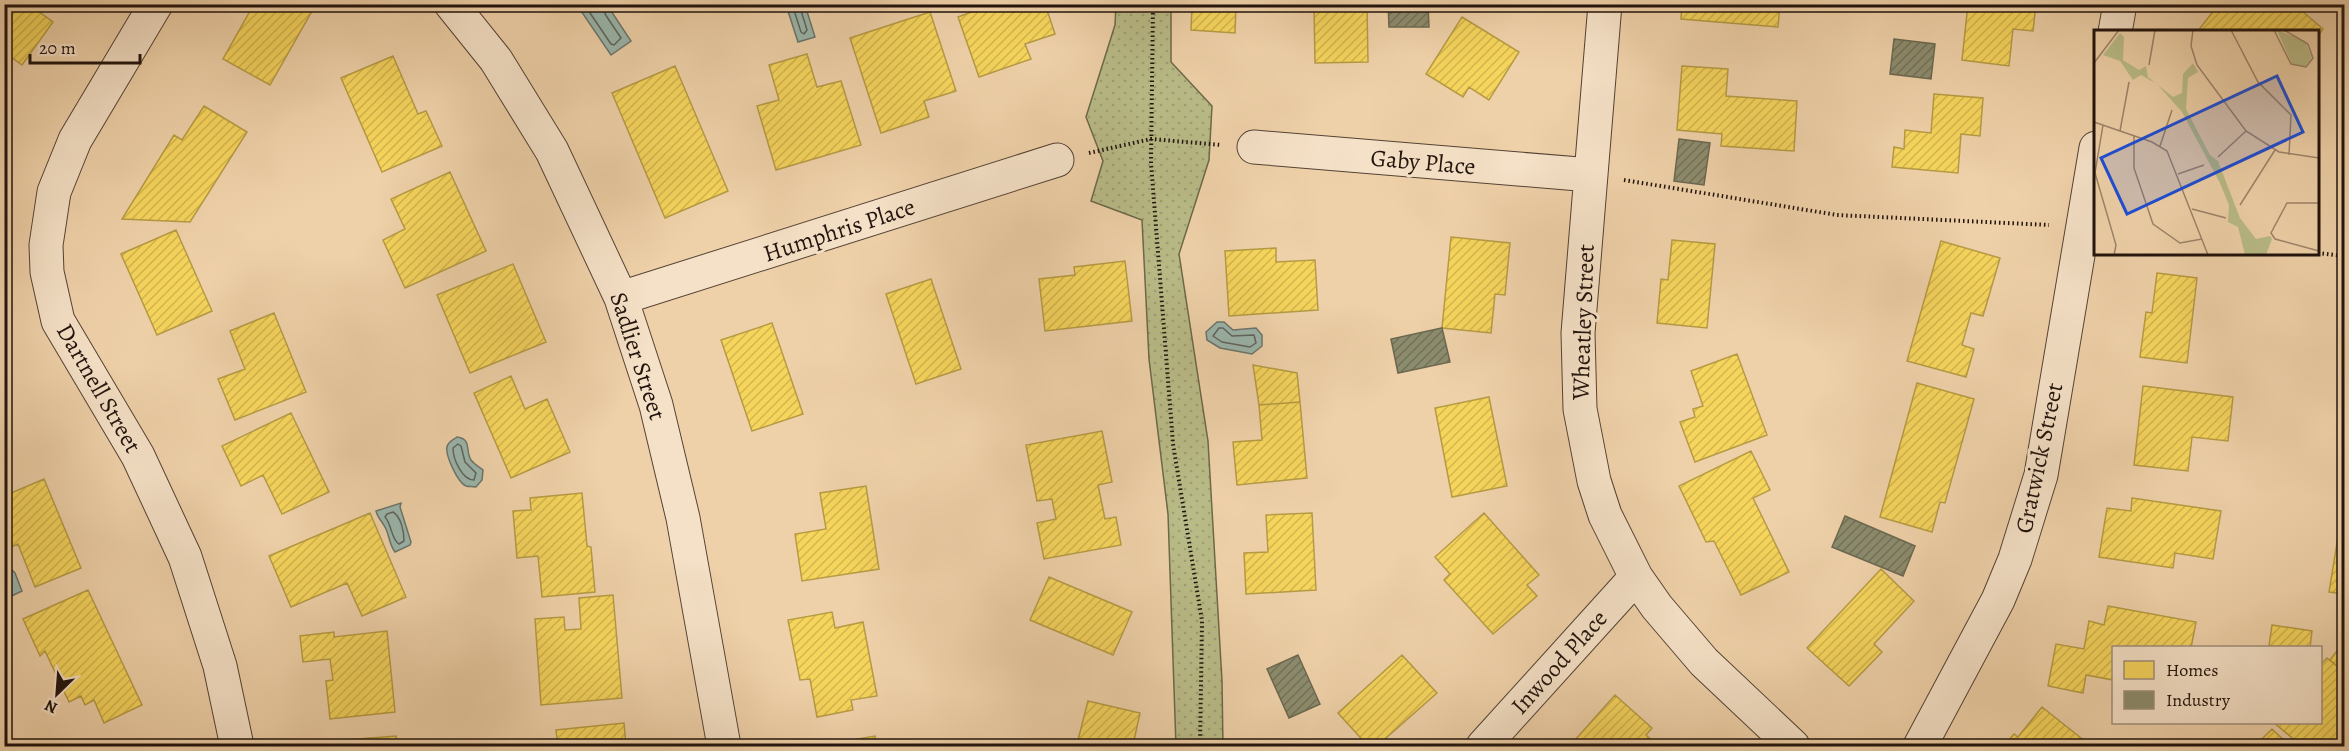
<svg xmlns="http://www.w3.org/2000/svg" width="2349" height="751" font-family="Alegreya,serif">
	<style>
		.park { fill: url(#park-dots); stroke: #6d684a; stroke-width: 1.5 }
		.water { fill: #9ab6ad; stroke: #6a756d; stroke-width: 1.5 }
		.homes { fill: url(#homes-hatch); stroke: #b69b44; stroke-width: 1.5 }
		.industry { fill: url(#industry-hatch); stroke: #6c6851; stroke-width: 1.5 }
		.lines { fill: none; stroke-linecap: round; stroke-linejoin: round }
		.shore { stroke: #5e645d; stroke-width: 1.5 }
		.minor-casing { stroke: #544234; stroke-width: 35 }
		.path { stroke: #21130d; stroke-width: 4; stroke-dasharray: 1.5 3; stroke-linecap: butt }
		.minor { stroke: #f5e1c7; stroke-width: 33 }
		.labels { text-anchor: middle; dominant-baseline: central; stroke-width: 6; stroke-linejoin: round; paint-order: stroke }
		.street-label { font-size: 24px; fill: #21130d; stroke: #f5e1c7 }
		.inset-road { fill: none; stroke: #9d856b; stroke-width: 1.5 }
		.view { fill: #1d4ed8; fill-opacity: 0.15; stroke: #1d4ed8; stroke-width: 3 }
		.inset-edge { fill: none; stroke: #21130d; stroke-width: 3 }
	</style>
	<defs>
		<pattern id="park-dots" width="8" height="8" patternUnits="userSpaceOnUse" patternTransform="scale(1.5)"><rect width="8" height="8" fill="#b9bc88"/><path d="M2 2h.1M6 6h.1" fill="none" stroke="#9fa174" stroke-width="1.8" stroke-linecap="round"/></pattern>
		<pattern id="homes-hatch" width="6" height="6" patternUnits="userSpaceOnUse" patternTransform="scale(1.5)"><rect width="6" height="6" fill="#f6d55c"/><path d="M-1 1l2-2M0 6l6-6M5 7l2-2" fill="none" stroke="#d3b64f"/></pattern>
		<pattern id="industry-hatch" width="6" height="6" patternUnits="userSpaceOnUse" patternTransform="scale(1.5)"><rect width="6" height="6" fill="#8c8c6e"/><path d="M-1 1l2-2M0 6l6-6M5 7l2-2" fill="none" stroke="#727159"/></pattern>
	</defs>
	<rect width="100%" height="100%" fill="#efd1a9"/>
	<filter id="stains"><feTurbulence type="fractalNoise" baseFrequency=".00333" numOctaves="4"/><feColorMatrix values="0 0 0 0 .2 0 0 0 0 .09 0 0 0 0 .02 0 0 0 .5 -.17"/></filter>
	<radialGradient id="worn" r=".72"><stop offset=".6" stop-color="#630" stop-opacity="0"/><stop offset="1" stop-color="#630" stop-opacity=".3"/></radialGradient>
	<path class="park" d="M1116,5H1171V62L1212,106L1209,160L1179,254L1208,441L1222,681L1223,746H1176L1168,514L1149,359L1142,220L1091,201L1103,161L1086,117L1115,25Z"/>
	<path class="water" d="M589,4L613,5L611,11L631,41L611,55L581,11Z
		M786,5H805L815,37L798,42Z
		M1217,322H1224L1233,330L1256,328L1262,335V346L1252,354L1220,348L1207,340L1206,332Z
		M457,437C472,439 465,450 471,460C474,464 479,467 483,470L482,480L476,487C473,486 469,487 466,486C458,483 445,455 447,447C448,441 453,440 457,437Z
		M401,503L400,507L411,542L410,545L395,552C389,544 390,538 386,529C383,522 378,519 376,511Z
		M5,567H9L15,573L22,591L5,599Z"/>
	<path class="homes" d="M4,4H43L38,11L53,22L22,65L4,52Z
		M254,4H316L270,85L223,59Z
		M993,4H1045L1055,34L1025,44L1031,59L979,77L958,17Z
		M1192,4H1236L1235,33L1191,30Z
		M1314,4H1367L1368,62L1315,63Z
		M1682,4H1780L1778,27L1681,19Z
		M1968,4H2036L2033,31L2013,29L2009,66L1962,60Z
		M2219,4H2294L2323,29L2318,36V32H2197Z
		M930,12L956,91L924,101L929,117L881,133L850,38Z
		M1462,17L1519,52L1489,100L1469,87L1463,97L1426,74Z
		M807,54L817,87L841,81L861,145L776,170L757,106L779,100L769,65Z
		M393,56L418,114L426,111L442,146L382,172L341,78Z
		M675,66L728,191L665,218L612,93Z
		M1682,66L1728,69L1726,96L1797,101L1794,151L1721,146L1722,134L1677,130Z
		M1934,94L1983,98L1980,136L1961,134L1958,173L1892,167L1894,147L1904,149L1905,130L1931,133Z
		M204,106L247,132L190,222L122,219L174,135L182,140Z
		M450,172L486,251L405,288L383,240L405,229L391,199Z
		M176,230L212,311L157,335L121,254Z
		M1451,237L1510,243L1505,295L1495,294L1491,333L1442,328Z
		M1672,240L1715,244L1707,328L1657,323L1661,279L1668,280Z
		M1941,241L2000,258L1983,316L1971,313L1962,345L1974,349L1966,377L1907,361Z
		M1276,248V262L1315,260L1318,310L1229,316L1225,251Z
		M1125,261L1132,321L1045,331L1039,279L1075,275L1074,267Z
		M513,264L546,342L470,373L437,295Z
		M2157,273L2197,278L2187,363L2140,357L2146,312L2152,313Z
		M931,279L961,369L916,384L886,294Z
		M274,313L306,392L235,420L218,379L245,369L230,331Z
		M772,323L803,414L752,431L721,340Z
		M1737,354L1767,435L1695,462L1680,422L1695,417L1693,409L1703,406L1691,371Z
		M1253,365L1297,373L1300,402L1259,405Z
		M511,376L525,409L547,399L570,452L511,478L474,393Z
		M1917,383L1974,399L1945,503L1940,502L1932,532L1880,517Z
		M2143,386L2233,397L2228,441L2192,437L2188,471L2134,465Z
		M1489,397L1507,486L1452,497L1435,408Z
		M1300,402L1307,478L1237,485L1233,442L1262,440L1259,405Z
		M291,413L329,492L282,514L263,475L241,486L222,446Z
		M4,426L11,453L4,455Z
		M1102,431L1112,482L1098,485L1105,519L1116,517L1121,545L1044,559L1037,523L1056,519L1052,499L1037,501L1026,445Z
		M1751,451L1770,490L1753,498L1789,572L1741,595L1714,541L1706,542L1679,486Z
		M44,479L81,568L35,587L18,544L4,550V496Z
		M866,486L879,569L802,581L795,534L826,529L820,493Z
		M582,493L587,546L591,547L595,592L542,597L538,556L517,558L513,511L531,510L530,498Z
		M2132,498L2221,511L2213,559L2175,553L2173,568L2099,557L2107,508L2131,511Z
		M370,513L406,597L362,616L347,583L291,607L269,556Z
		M1312,513L1316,590L1246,594L1244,553L1268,552L1266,515Z
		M1484,513L1539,575L1527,585L1537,596L1493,634L1444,580L1450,574L1435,557Z
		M2339,531L2344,532V594L2329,592Z
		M1881,569L1914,601L1874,644L1882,652L1849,686L1807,648Z
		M1049,577L1132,612L1113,655L1030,620Z
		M88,590L142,705L104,723L94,700L85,705L81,696L69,702L45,651L40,656L23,619Z
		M613,595L622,698L541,705L535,619L564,617L565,630L581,629L579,598Z
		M2108,606L2196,622L2191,648H2114L2113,680L2086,675L2083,693L2048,686L2056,644L2084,649L2089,621L2104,625Z
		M832,612L835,628L863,622L877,696L851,700L853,710L817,717L810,679L800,680L788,620Z
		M2272,625L2312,631L2310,648L2269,646Z
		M387,631L395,712L330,719L326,681L333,680L330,659L303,662L300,636L334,632V637Z
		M2344,642V672L2330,660Z
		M1402,655L1437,693L1377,746H1368L1338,713Z
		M2327,658L2344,672V710L2339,717L2344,721V741L2340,746H2302L2273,722H2320V665Z
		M1615,695L1652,728L1646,735L1658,746H1585L1576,739Z
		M1088,701L1140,713L1133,745L1137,746H1088L1089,742L1078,740Z
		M2042,707L2086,742L2082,746H2004L2014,734L2018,737Z
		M624,723L626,746H558L556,730Z
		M2272,729L2290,746H2255Z
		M396,736L397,746H319L318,742Z
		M875,736L877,746H816Z"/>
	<path class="industry" d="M1388,4H1428L1429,27H1389Z
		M1894,39L1935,44L1931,79L1890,74Z
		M1679,139L1710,143L1704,185L1674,181Z
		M1442,328L1450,362L1398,373L1391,339Z
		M1845,516L1915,546L1903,576L1832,547Z
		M1298,655L1320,704L1289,718L1267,669Z"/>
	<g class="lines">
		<path class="shore" d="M591,4L590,13L611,44L614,45L621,38L605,14L607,4
			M792,4L801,32L804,34L807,30L799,4
			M1219,328H1223L1232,336L1254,335L1256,343L1250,347L1222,342L1213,336Z
			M458,444L461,446L465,462L476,473L474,480C462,480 453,459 453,448Z
			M393,512C401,517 404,531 404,541L399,544C391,539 392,525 385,517L387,514Z"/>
		<g class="minor-casing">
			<path id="minor" d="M156,4L75,140L54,192L46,245L47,272L58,321L138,456L185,557L220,666L237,746
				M451,4L496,60L552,151L621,298L656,405L683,518L724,746
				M1605,4L1578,333L1580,409L1594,481L1605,515L1636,577L1657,607L1704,662L1793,746
				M2115,32L2120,4
				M1254,147L1591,175
				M621,298L1057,160
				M1483,746L1636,577
				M1920,746L1998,600L2015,559L2041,475L2096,148"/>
		</g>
		<path class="path" d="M1153,4L1151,163L1173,444L1202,621L1200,746
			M1089,153L1151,139L1221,145
			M1624,180L1837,215L2049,225
			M2318,253L2344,256"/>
		<use href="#minor" class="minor"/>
	</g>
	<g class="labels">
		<g class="street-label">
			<text transform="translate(1423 162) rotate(5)">Gaby Place</text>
			<text transform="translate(839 230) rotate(-18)">Humphris Place</text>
			<text transform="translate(1583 322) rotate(-88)">Wheatley Street</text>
			<text transform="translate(638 356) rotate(72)">Sadlier Street</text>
			<text transform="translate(99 388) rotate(60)">Dartnell Street</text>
			<text transform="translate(2039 458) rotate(-78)">Gratwick Street</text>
			<text transform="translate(1559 662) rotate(-48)">Inwood Place</text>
		</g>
	</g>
	<g transform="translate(2094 30)">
		<rect width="225" height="225" fill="#efd1a9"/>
		<path d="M183,0L211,11L218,27L211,37L198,34ZM26,3L30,7L29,30L45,40L52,36L54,47L79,67L88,63L89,44L99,33L104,42L94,48L92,79L116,125L124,131L146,188L162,209L176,206L178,209L172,225H151L144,197L134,192L135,175L125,151L88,82L63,54L47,45L39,50L26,31L9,25Z" fill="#b9bc88"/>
		<path class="inset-road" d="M99,0L97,16L103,35L152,101L185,122L225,128M137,0L164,52L197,85L195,125M180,0L197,34L212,37L219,28L214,14L190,0M0,33L25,0M55,35L61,0M0,92L58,112L73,121L114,225M9,95L1,143L22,215L20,225M26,101L35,52M40,106V138L59,194L86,213L108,209M66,116L78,80M124,127L152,101M84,144L110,135M225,173H193L177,203L181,209L225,221M146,175L181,120M98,179L132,188"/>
		<path class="view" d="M183,46L209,102L33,184L7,128Z"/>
		<rect width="225" height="225" class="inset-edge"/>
	</g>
	<rect width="2349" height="751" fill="none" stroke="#efd1a9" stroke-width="24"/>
	<rect x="6" y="6" width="2337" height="739" fill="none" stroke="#21130d" stroke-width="3"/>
	<rect x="12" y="12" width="2325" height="727" fill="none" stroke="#21130d" stroke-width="1.5"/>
	<rect x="2112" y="646" width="210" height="78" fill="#f5e1c7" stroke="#a08f7d" stroke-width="1.5"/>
	<rect x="2124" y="661" width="30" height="18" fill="#f6d55c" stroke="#a08f7d" stroke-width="1.5"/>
	<text x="2166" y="676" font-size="18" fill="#21130d">Homes</text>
	<rect x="2124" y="691" width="30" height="18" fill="#8c8c6e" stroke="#a08f7d" stroke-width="1.5"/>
	<text x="2166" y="706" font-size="18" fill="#21130d">Industry</text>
	<g transform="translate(57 694) rotate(205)" stroke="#f5e1c7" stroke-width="4.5" paint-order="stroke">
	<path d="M0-4.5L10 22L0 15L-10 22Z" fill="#21130d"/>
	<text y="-9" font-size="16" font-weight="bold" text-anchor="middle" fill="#21130d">N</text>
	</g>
	<path d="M30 54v9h110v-9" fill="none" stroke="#21130d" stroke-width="3"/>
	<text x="39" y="54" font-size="18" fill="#21130d" stroke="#f5e1c7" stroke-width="4.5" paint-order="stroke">20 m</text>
	<rect width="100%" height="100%" filter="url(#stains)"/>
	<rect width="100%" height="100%" fill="url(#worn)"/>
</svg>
